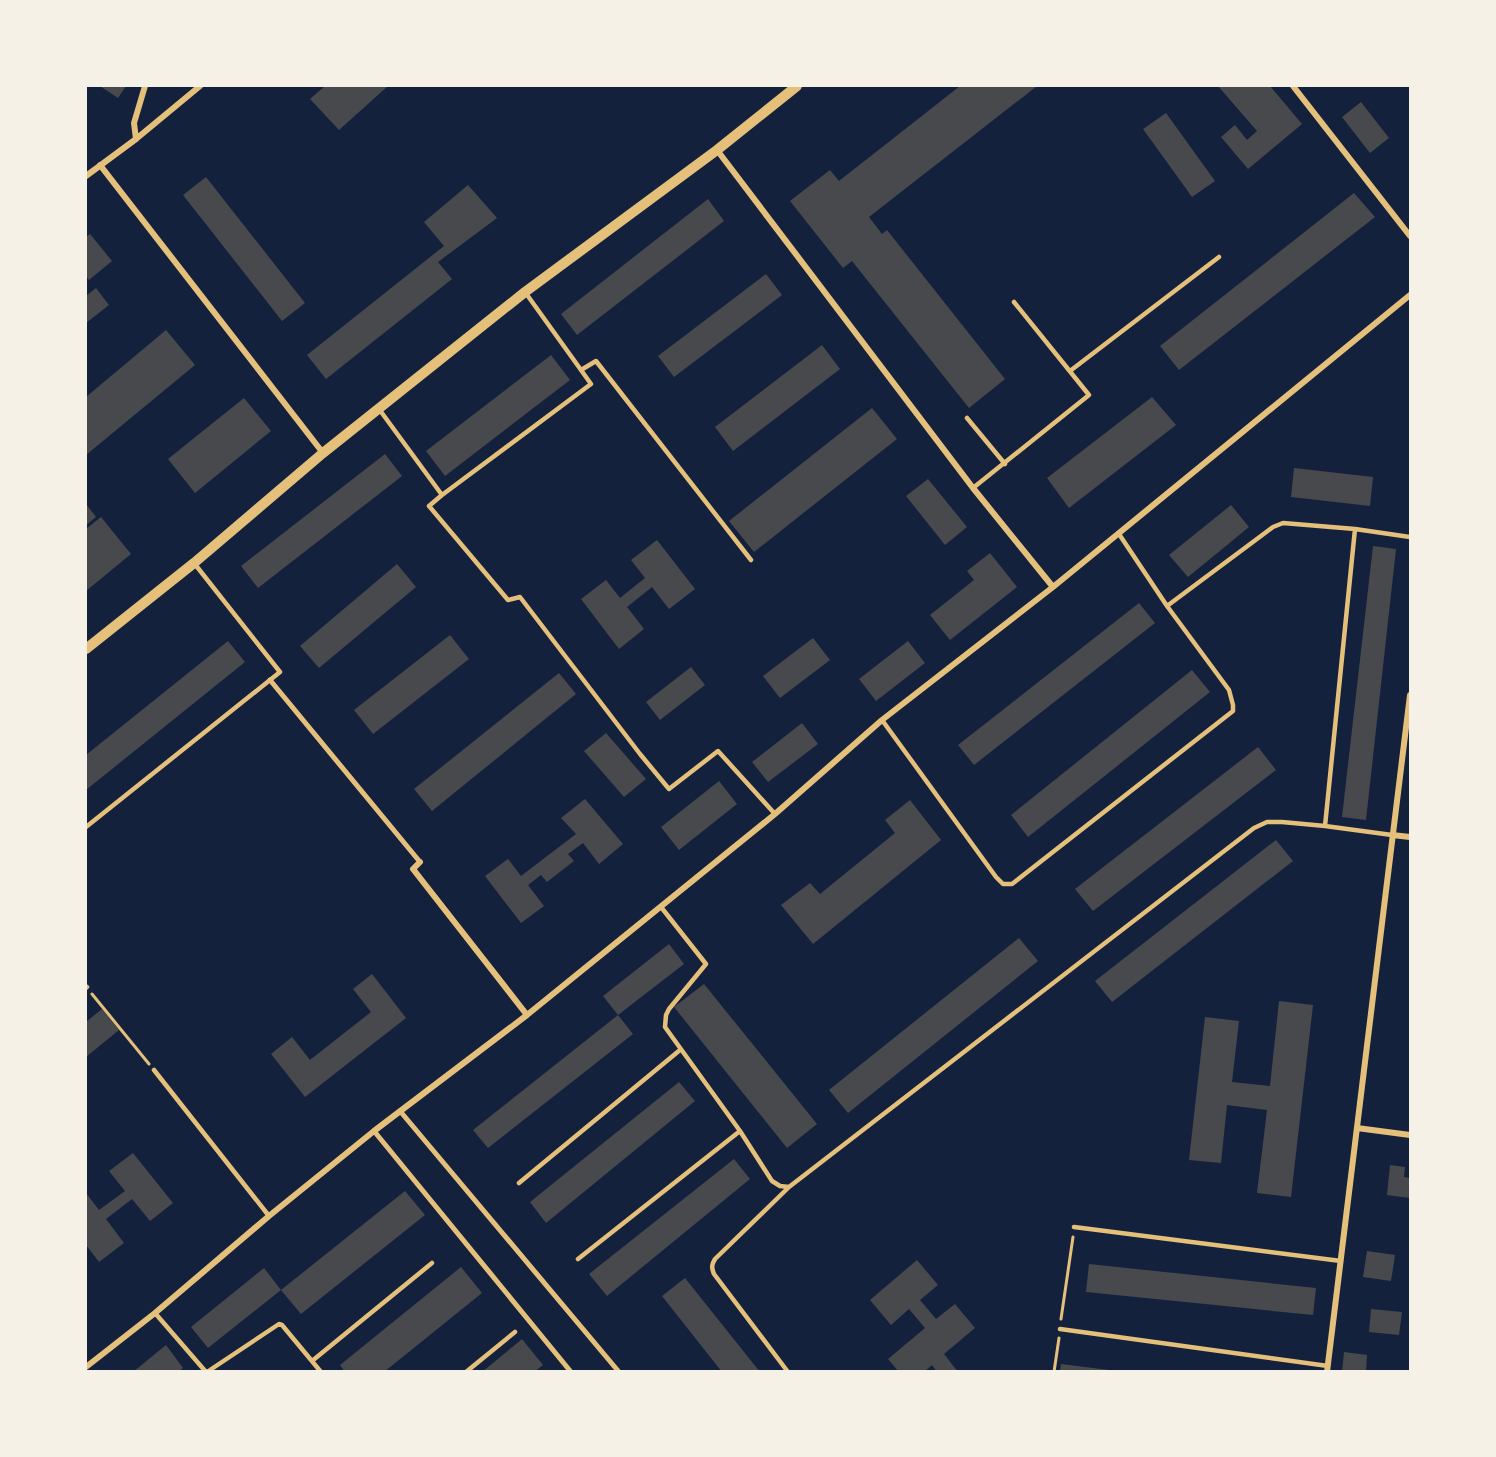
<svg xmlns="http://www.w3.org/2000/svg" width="1496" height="1457" font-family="'Fira Sans',sans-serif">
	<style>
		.building { fill: #48494c }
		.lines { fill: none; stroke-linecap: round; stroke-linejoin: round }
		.path { stroke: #e5c07b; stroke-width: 3 }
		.service { stroke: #e5c07b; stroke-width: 4.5 }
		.pedestrian { stroke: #e5c07b; stroke-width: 5 }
		.minor { stroke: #e5c07b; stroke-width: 6 }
		.tertiary { stroke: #e5c07b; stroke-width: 10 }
	</style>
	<rect width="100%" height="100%" fill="#14213d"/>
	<path class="building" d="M100,86H126L118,98Z
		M325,86H388L339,130L310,99Z
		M960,86H1037L869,217L882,234L887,230L1005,379L969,408L852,261L843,268L790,201L830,170L839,181Z
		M1218,86H1270L1302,124L1248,169L1221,137L1235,125L1247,140L1257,131Z
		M1361,102L1389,138L1370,153L1342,117Z
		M1166,113L1215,181L1192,197L1143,129Z
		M206,177L305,303L282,321L183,195Z
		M468,185L497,218L438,262L452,279L326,379L307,355L444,246L424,222Z
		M1354,193L1375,217L1179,370L1160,346Z
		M708,199L724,221L577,335L561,314Z
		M90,234L112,261L89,280L86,276V237Z
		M766,274L782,295L674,377L658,356Z
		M96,288L109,305L86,323V296Z
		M166,330L195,365L86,455V397Z
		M822,345L840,369L733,451L715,427Z
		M551,355L570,380L445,476L426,451Z
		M1152,397L1176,425L1069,508L1047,478Z
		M244,398L271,431L195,493L168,459Z
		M872,408L897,439L754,552L729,521Z
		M385,454L402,476L258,588L241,566Z
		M1294,468L1373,477L1370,506L1291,497Z
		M928,479L967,527L945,545L906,496Z
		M86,504L96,517L86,525Z
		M1231,505L1249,527L1188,577L1169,555Z
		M101,517L131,554L86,591V529Z
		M657,540L695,589L669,609L652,587L627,607L644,629L619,649L581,599L606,580L620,598L645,578L631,560Z
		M1373,546L1396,549L1366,820L1342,817Z
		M990,553L1017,587L950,640L930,615L974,580L967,571Z
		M397,564L416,587L319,668L300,646Z
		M1139,603L1155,623L974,765L958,745Z
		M450,635L469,659L373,734L354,710Z
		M813,638L830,660L780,698L763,676Z
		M228,641L245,662L86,790V755Z
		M908,641L925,663L876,701L859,679Z
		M691,667L705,685L660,720L646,702Z
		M1192,670L1210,692L1028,837L1011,815Z
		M559,673L576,694L432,811L414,789Z
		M802,723L818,744L768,782L752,762Z
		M606,733L646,779L624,797L584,751Z
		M1258,747L1276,770L1093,911L1075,889Z
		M719,781L737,804L679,850L661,827Z
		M585,799L623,844L599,864L583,843L568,854L574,861L547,882L541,875L528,885L544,906L521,923L485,876L508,859L521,876L576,834L561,818Z
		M910,800L941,840L813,944L781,905L810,883L820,894L895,833L885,820Z
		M1276,840L1293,861L1112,1002L1095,981Z
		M1019,938L1038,961L848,1113L829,1090Z
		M669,944L684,964L618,1015L603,996Z
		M372,974L406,1018L305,1097L271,1054L292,1037L310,1060L371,1012L353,989Z
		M704,984L817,1124L787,1148L674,1007Z
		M1279,1001L1313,1005L1291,1197L1257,1193L1267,1110L1227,1105L1221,1163L1189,1160L1205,1017L1239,1021L1232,1082L1270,1086Z
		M102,1009L119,1030L86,1057V1022Z
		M618,1015L633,1034L488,1148L473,1130Z
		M679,1082L695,1101L546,1223L530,1202Z
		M133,1153L173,1203L150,1221L132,1199L106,1219L124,1243L99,1262L86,1245V1193L99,1210L125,1191L109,1171Z
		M734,1159L750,1179L607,1296L589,1274Z
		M1390,1165L1405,1167L1404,1177L1410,1178V1198L1387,1195Z
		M405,1191L425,1215L301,1314L281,1290Z
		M1367,1251L1395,1255L1391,1281L1363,1277Z
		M917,1260L938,1285L920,1300L936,1319L955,1304L975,1328L944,1354L958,1372H937L932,1365L924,1372H899L888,1359L925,1328L909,1309L891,1325L870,1300Z
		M1089,1264L1316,1288L1313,1315L1086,1292Z
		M461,1267L482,1293L384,1372H345L340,1365Z
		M264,1268L281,1290L208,1348L191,1327Z
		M685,1278L760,1372H722L662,1296Z
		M1371,1309L1402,1312L1399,1335L1369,1332Z
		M522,1339L543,1365L534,1372H482Z
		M166,1345L183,1368L178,1372H133Z
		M1344,1352L1367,1355L1366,1372H1342Z
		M1061,1364L1109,1370V1372H1060Z"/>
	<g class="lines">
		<path class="path" d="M92,994L149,1064
			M1061,1319L1073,1237
			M1054,1372L1059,1338"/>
		<path class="service" d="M525,292L581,370L596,361L751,560
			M1070,371L1219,257
			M379,409L442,495L429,506L508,600L520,597L640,754L669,789L718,751L775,814
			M967,418L1005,464
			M973,488L1089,395L1014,302
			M442,495L591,384L581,370
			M1355,529L1325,826L1392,835
			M1119,534L1167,606L1273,527L1283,523L1355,529L1410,537
			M882,720L996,877L1003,884H1012L1233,711V705L1229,690L1167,606
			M86,827L280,672L194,563
			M661,907L706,964L669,1009L666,1015L665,1027L740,1131L772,1181L780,1186L789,1187L1254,828L1267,822H1282L1325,826
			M86,988L87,987
			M154,1070L269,1216
			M519,1183L680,1050
			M1074,1227L1341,1261
			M578,1259L740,1131
			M155,1313L206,1372
			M1060,1329L1328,1366
			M312,1361L432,1263
			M207,1372L279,1324L282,1325L321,1372
			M466,1372L515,1332
			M788,1372L714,1274C711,1267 712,1264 715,1259L789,1187"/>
		<path class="pedestrian" d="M270,680L420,862
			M400,1111L619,1372
			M374,1131L571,1372"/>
		<path class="minor" d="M1293,86L1410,236
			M136,139L134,123L145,86
			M717,150L973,488L1053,587
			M100,165L323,453
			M86,176L136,139L200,86
			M1392,835L1410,837
			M420,862L413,869L527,1015
			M1357,1128L1410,1135
			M86,1367L155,1313L269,1216L374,1131L527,1015L775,814L882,720L1053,587L1410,295
			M1327,1372L1410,695"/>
		<path class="tertiary" d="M86,649L194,563L323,453L525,292L717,150L797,86"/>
	</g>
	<rect width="1496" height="1457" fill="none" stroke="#f6f1e7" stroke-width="174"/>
</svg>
